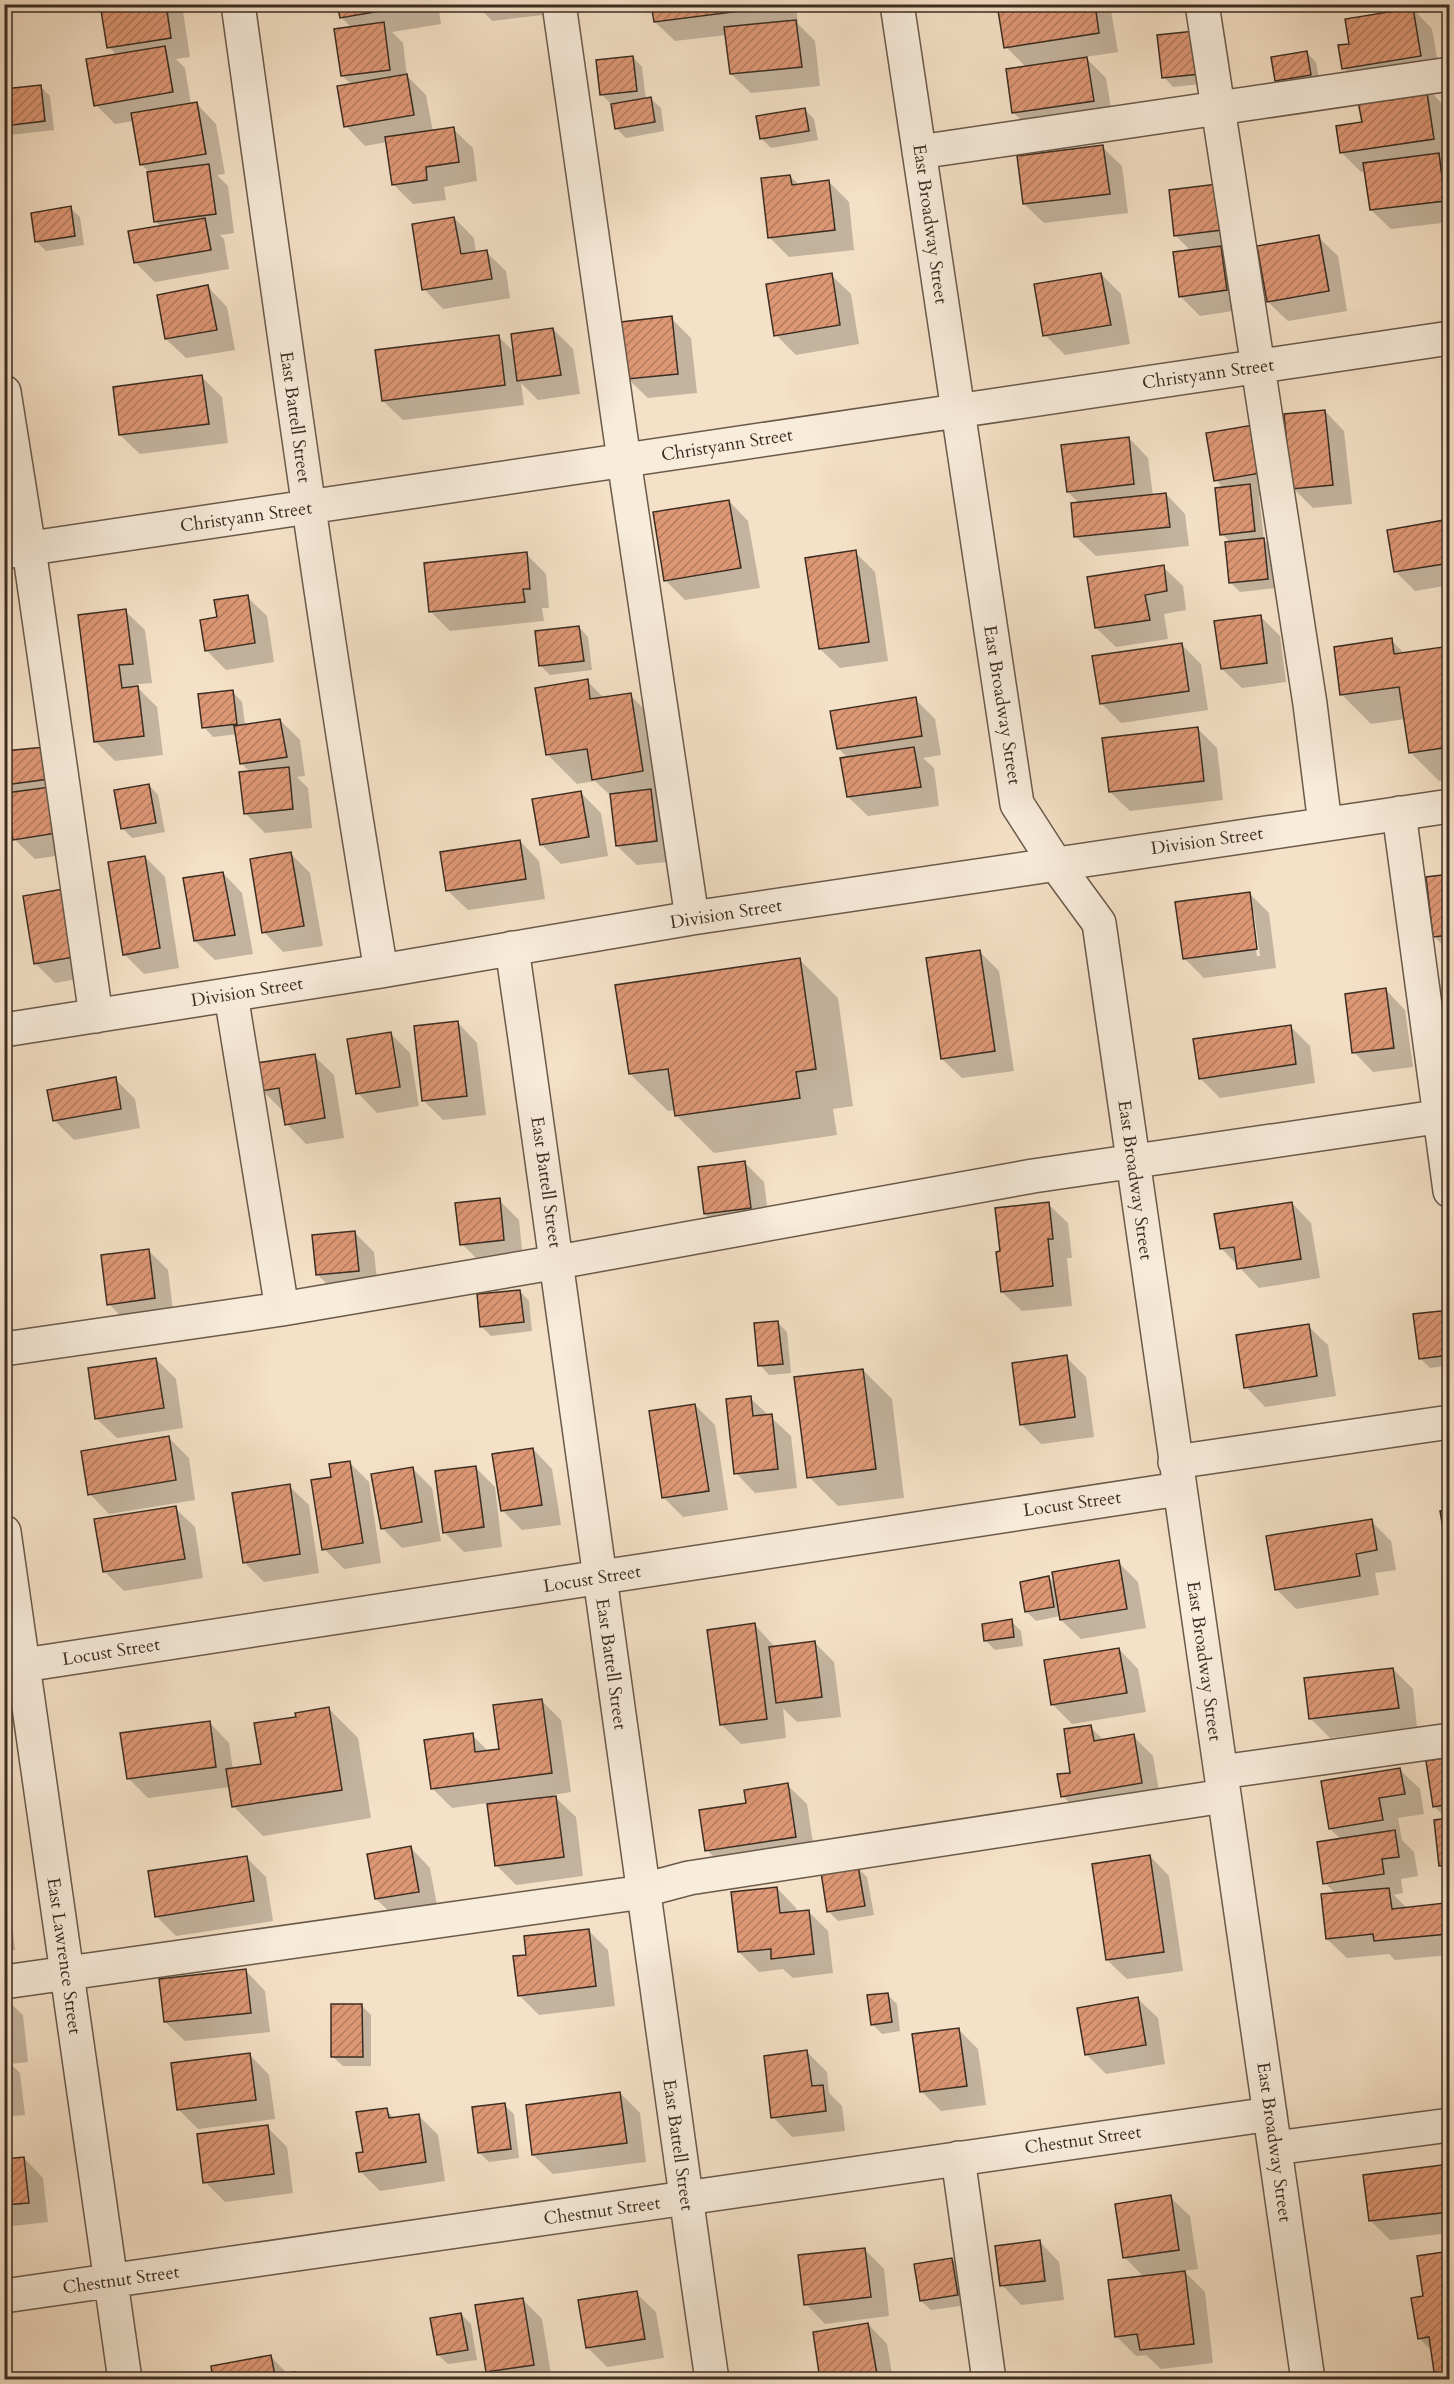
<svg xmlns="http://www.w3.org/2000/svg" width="1454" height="2384" font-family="Cardo,serif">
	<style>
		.shadow { fill: #0003; fill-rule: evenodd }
		.building { fill: url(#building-hatch); stroke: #3c2d22; stroke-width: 1.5 }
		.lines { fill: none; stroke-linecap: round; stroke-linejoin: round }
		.minor-casing { stroke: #6a5a4b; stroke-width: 36 }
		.minor { stroke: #f8ecdb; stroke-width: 33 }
		.labels { text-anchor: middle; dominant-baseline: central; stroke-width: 4.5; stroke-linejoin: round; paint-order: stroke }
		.street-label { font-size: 18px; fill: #3c2d22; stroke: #f8ecdb }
	</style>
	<defs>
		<pattern id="building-hatch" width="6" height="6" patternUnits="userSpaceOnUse" patternTransform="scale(1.5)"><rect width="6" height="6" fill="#de9876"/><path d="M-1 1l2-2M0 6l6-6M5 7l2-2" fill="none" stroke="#b57c60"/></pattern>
	</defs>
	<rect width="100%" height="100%" fill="#f5e1c7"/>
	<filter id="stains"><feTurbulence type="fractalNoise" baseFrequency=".00333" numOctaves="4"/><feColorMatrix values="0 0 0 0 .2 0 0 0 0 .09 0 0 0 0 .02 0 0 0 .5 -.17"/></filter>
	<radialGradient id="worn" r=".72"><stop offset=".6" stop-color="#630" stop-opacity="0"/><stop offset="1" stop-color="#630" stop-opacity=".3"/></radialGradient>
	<path class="shadow" d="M102,4L182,5L190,57L176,59L185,68L191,105L197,104L216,124L225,174L217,175L228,186L234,233L220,235L224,239L229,269L155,282L136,263L161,227L156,221L149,172L141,164L134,121L115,124L96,105L118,56L109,47Z
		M339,4H438L441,24L392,32L403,43L407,76L426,95L433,132L453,129L473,148L477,181L444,187L446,200L413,204L394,185L387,142L365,146L346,126L352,85L342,76L352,28L341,17Z
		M476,4H542L543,15L492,21Z
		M653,4H796L798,24L815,41L820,86L751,93L731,74L727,35L675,41L655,22Z
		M1003,4H1106L1111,10L1118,52L1085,57L1106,78L1113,120L1033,132L1013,112L1026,67L1006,47Z
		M1413,9L1432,29L1440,75L1363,88L1344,68L1351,45Z
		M1159,36L1209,83L1173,87L1164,77Z
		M1307,53L1316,62L1320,84L1286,89L1276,80Z
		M633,57L642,67L646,100L651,99L661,108L664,131L626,138L616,128L611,104L602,95Z
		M40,86L50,96L54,130L10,135L4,130V91Z
		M1426,87L1445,107L1450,134V159L1443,160L1450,166V222L1391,229L1371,210L1366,171L1361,172L1341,152L1363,123Z
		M805,110L814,119L818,140L771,148L761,138Z
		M1102,147L1122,166L1128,213L1044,223L1024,204Z
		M790,176L799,185L829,182L849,202L854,250L789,257L769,237Z
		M1216,186L1246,309L1200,316L1180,296L1191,251L1175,235Z
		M70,208L80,217L84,245L46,251L37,242Z
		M454,218L474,238L476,253L486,252L506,271L510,298L443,309L424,289Z
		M1318,237L1338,256L1347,311L1288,321L1268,302Z
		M1101,274L1121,294L1130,344L1065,355L1045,335Z
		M831,275L851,294L859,344L796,355L776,335Z
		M208,287L227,307L235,350L186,358L166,339Z
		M671,318L691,338L697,393L648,398L628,379Z
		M553,329L573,349L580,394L538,400L521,383L524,405L403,420L383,401L498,336L515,353Z
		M202,377L222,397L228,443L140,454L120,435Z
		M1325,411L1344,431L1352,504L1313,508L1293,488Z
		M1253,427L1280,493L1259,496L1264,540L1273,549L1277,588L1240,592L1231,583V543L1222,534L1224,489L1216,480Z
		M1129,438L1148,458L1153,496L1166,494L1185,514L1189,546L1096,556L1076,537L1080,504L1068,492Z
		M729,501L748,521L760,588L685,600L665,580Z
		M1450,521V585L1415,591L1395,571Z
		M855,552L875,572L888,661L840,668L820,649Z
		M526,554L546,574L549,608H542L544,621L450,631L431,612Z
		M1163,567L1183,586L1186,610L1164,614L1168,639L1116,647L1096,628Z
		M247,597L267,616L274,662L226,670L206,650L218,619Z
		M125,611L145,630L152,683L138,684L139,689L157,707L163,755L115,761L95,741Z
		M1260,616L1280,636L1286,682L1242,688L1222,669Z
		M579,627L588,637L592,670L550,675L541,666Z
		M1391,640L1405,654L1450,647V780L1439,781L1410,752L1405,719L1371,724L1342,695Z
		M1181,644L1201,664L1208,710L1121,723L1101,703Z
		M587,681L605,699L630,695L659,724L676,861L637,865L617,846L612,797L595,781L577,784L547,754Z
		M233,692L242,702L245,725L280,720L300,740L305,776L297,777L308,788L312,828L265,833L245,813L250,772L241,763L237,734L213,737L204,727Z
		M915,699L935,719L941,755L923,758L934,768L939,806L868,816L848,797V758L838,748Z
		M1197,728L1217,748L1223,800L1130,811L1110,792Z
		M44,748L76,853L35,859L15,840L8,795L16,793L6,784L4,753Z
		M149,785L158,795L165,832L132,838L122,828Z
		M581,793L601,813L608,856L561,864L541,844Z
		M520,841L539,861L545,899L468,910L448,891Z
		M291,854L310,873L323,946L283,952L264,932Z
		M145,857L165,877L179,968L144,974L124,954Z
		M223,873L242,893L253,954L215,960L195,941Z
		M1450,876V971L1445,948L1435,937Z
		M74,888L105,974L55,983L35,963Z
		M1249,893L1269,913L1276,968L1204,978L1184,958ZM1251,913H1254L1260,956H1257Z
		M979,951L999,971L1014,1071L962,1078L942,1059Z
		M800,960L838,998L853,1106L833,1109L837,1135L714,1153L676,1115V1110L668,1111L630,1074Z
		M1386,990L1405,1010L1413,1067L1373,1072L1354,1052Z
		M458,1023L477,1043L486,1115L443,1120L423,1100Z
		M1290,1026L1310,1046L1315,1083L1220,1098L1200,1078Z
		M390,1033L410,1053L419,1106L377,1113L358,1093Z
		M314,1056L334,1075L344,1138L306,1144L287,1124L284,1109L282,1110L262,1090Z
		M115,1079L135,1099L140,1128L74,1140L54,1120Z
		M744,1162L764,1182L770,1228L725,1233L705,1214Z
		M499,1200L519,1220L523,1259L482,1264L462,1244Z
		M1292,1203L1311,1223L1320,1278L1259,1288L1221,1248Z
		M1048,1204L1068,1223L1072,1258H1067L1072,1306L1022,1311L1002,1292L1001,1252Z
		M354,1232L374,1252L378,1290L337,1294L318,1275Z
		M148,1250L168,1270L174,1318L128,1324L109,1304Z
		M520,1291L529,1301L532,1331L491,1336L481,1326Z
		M1450,1311V1365L1430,1368L1420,1358Z
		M778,1323L787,1332L791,1373L769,1375L760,1365Z
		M1308,1326L1328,1345L1336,1396L1265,1407L1246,1387Z
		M1066,1357L1086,1377L1094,1437L1041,1444L1021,1424Z
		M156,1359L176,1379L183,1428L117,1438L97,1419L89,1370Z
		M863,1370L892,1399L904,1498L838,1506L809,1477Z
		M750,1398L791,1436L797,1488L755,1493L736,1473Z
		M695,1405L715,1425L728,1510L683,1517L664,1498Z
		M169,1438L189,1458L195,1500L109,1514L90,1494Z
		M533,1449L552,1469L561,1525L522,1530L503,1511Z
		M349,1462L369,1482L381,1563L344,1569L324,1549L332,1479Z
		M475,1467L495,1487L502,1547L464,1552L444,1532Z
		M412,1468L432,1488L441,1541L402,1548L382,1528Z
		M289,1486L309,1505L319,1573L264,1582L244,1562Z
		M175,1508L195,1527L203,1578L124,1591L104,1571Z
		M1371,1521L1391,1541L1396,1570L1375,1573L1379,1595L1296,1609L1276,1589Z
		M1118,1562L1138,1582L1146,1628L1081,1639L1061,1620L1060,1616L1036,1621L1026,1611L1049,1578L1055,1584Z
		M1011,1621L1021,1631L1023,1646L995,1650L986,1641Z
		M755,1625L775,1647L814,1642L834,1662L841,1717L797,1722L783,1708L786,1738L741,1744L721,1724Z
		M1119,1649L1138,1669L1146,1712L1072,1724L1052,1704Z
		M1393,1669L1413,1689L1417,1727L1330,1738L1310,1718Z
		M542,1701L561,1720L571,1792L553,1795L576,1817L583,1876L516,1885L496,1865L488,1803L452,1808L432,1788L472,1735L489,1752L500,1750Z
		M329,1709L358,1738L371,1818L263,1836L233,1806L230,1787L148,1798L128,1778L210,1723L229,1743L233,1770L263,1765L298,1718Z
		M1090,1727L1105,1741L1133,1736L1153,1756L1161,1803L1082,1816L1063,1796Z
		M1450,1759V1874L1441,1866L1448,1820L1434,1806Z
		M1400,1770L1420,1789L1424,1814L1398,1818L1402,1840L1414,1852L1418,1876L1401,1879L1403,1893L1394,1895L1408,1909L1445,1905L1449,1909L1448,1902H1450V1955L1395,1960L1389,1954L1347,1958L1327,1939L1336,1894L1325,1883L1342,1840L1330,1829Z
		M787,1785L807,1804L815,1856L726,1870L707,1850L748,1805Z
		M411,1848L430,1868L438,1911L396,1918L376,1899Z
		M1150,1856L1169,1876L1183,1971L1127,1979L1107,1960Z
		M246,1857L266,1877L273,1921L176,1936L156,1916Z
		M858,1868L867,1877L874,1915L838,1921L828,1911Z
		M777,1888L796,1908L797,1913L808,1911L828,1931L833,1973L793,1978L783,1969L759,1972L739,1952Z
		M4,1890L9,1895L15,1950L4,1952Z
		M588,1930L608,1950L615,2006L539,2015L519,1995L528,1956Z
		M246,1971L265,1991L270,2032L185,2041L165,2022Z
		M888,1995L897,2004L900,2031L882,2034L872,2024Z
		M4,1997L23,2015L28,2062L11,2064L20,2073L25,2115L4,2117Z
		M1138,1999L1158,2018L1165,2064L1106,2074L1086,2054Z
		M361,2005L371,2015V2066H343L333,2057Z
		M959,2030L978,2049L986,2105L941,2111L921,2091Z
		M807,2052L827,2072L829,2093L842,2106L845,2131L792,2137L773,2117Z
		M250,2055L269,2075L275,2119L198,2129L178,2109Z
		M620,2093L640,2113L646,2162L553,2174L533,2155Z
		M504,2105L514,2114L519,2158L489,2162L479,2152Z
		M386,2110L395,2119L418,2115L438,2135L445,2181L380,2191L360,2171L364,2153Z
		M267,2127L287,2147L293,2193L225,2202L205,2182Z
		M24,2158L43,2178L48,2222L4,2227V2160Z
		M1450,2165V2233L1390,2240L1371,2221Z
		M1170,2197L1190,2216L1198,2269L1184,2271L1205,2292L1213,2363L1161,2369L1146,2355L1136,2356L1116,2336L1144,2277L1125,2258Z
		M1040,2242L1059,2262L1064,2300L1021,2305L1002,2285Z
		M864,2249L884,2269L889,2316L825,2324L806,2304Z
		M1450,2253V2380H1437L1432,2351L1419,2338L1425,2297Z
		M952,2259L962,2269L967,2305L931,2310L921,2301Z
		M636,2293L656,2312L664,2358L607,2367L588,2348Z
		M522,2299L542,2319L552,2380H496L488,2372Z
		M461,2314L471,2324L477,2360L448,2364L438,2355Z
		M868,2324L887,2344L893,2380H822Z
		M271,2357L289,2375L294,2374L300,2380H215Z"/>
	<path class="building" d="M100,4H166L171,38L107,48Z
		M337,4H421L340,18Z
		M651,4H780V6L654,22Z
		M997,4H1095L1099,33L1004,48Z
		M1413,8L1421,56L1342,69L1338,45L1349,44L1345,19Z
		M796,20L802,67L730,74L724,27Z
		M384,22L390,70L341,76L334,29Z
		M1195,31L1200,74L1162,78L1157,35Z
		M165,46L173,92L94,106L86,59Z
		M1307,51L1311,75L1275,81L1271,57Z
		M633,56L637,91L600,95L596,60Z
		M1087,57L1094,101L1012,113L1006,69Z
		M407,74L414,115L344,127L337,86Z
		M41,85L45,121L4,126V89Z
		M1426,86L1434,139L1340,153L1336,126L1362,122L1357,96Z
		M651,97L655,122L615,129L611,104Z
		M197,102L206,154L140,165L131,113Z
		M805,108L809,131L760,139L756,116Z
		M454,127L459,162L426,167L427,180L392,185L385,137Z
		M1103,145L1110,194L1023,204L1017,156Z
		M1439,153L1445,201L1370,210L1363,163Z
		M209,164L216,214L154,222L147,172Z
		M790,175L792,185L829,180L835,230L768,238L761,178Z
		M1217,184L1222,230L1174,236L1169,190Z
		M71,206L75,236L35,242L31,213Z
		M454,217L461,254L487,250L492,279L422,290L412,224Z
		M205,218L211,250L134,263L128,231Z
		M1319,235L1329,291L1267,302L1257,246Z
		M1221,246L1227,290L1179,297L1173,252Z
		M832,273L840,325L774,336L766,284Z
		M1101,273L1111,325L1043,336L1034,284Z
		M208,285L217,330L165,339L157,295Z
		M672,316L678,374L627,379L621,322Z
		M553,328L561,375L517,381L511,334Z
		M499,335L505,385L382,401L375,350Z
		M202,375L209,424L119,435L113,387Z
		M1325,410L1333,485L1291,489L1284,414Z
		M1253,425L1261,473L1214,481L1206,433Z
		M1129,437L1134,484L1067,492L1061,445Z
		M1250,484L1255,531L1220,535L1215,488Z
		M1166,493L1170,527L1074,537L1071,503Z
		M729,500L741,568L664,581L653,512Z
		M1450,519V563L1394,572L1387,530Z
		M1264,538L1268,579L1229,583L1225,542Z
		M856,550L869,642L819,649L805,558Z
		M527,552L530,589H523L525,602L429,612L424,563Z
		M1164,565L1167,591L1145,595L1150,620L1095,628L1087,577Z
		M248,595L255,643L205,651L200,620L217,617L214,600Z
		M126,609L133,664L119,665L122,688L138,686L144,736L94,742L78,615Z
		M1261,615L1267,663L1221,669L1214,621Z
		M579,626L584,661L539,666L535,631Z
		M1392,638L1394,654L1450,646V747L1409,753L1399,687L1340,695L1334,647Z
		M1182,643L1189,691L1100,704L1092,656Z
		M588,679L590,699L631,693L643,771L592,780L587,749L546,755L535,688Z
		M233,690L237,724L202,728L198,694Z
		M916,697L922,736L837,749L830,711Z
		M280,719L287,757L240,764L234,726Z
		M1198,727L1204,781L1109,792L1102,738Z
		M45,747L49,779L5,785L4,751Z
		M914,747L921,787L847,797L840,758Z
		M289,767L293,809L244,814L239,772Z
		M149,784L156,823L121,829L114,790Z
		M50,787L57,833L13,840L6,793Z
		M651,789L657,841L616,846L610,794Z
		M581,791L589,837L540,845L532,799Z
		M520,840L526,879L446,891L440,852Z
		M291,852L304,926L262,933L250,859Z
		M145,856L160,948L123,955L108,862Z
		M223,872L235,935L194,941L183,878Z
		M1450,874V935L1433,937L1426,877Z
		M74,887L86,955L34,964L23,896Z
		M1250,892L1257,949L1183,959L1175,902Z
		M980,950L995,1051L941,1059L926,958Z
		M800,958L816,1069L796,1072L800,1098L675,1116L668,1069L629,1074L615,985Z
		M1386,988L1394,1048L1352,1053L1345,994Z
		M458,1021L467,1096L422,1101L414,1026Z
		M1291,1025L1296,1064L1199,1079L1193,1039Z
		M391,1032L400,1087L356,1094L347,1039Z
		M315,1054L325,1118L285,1125L279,1088L261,1091L257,1063Z
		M116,1077L121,1109L53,1121L47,1090Z
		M745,1161L751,1208L704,1214L698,1167Z
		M500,1198L504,1240L460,1245L455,1203Z
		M1049,1202L1053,1239H1048L1053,1286L1001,1292L996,1252L1000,1251L995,1208Z
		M1292,1202L1301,1259L1237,1269L1234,1247L1220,1249L1214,1214Z
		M355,1231L359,1271L316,1275L312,1235Z
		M149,1249L155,1298L107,1305L101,1255Z
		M520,1290L524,1322L480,1327L477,1294Z
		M1450,1310V1355L1419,1359L1413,1314Z
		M778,1321L783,1364L758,1366L754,1323Z
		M1309,1324L1317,1376L1244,1388L1236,1335Z
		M1067,1355L1075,1417L1020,1425L1012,1363Z
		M156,1358L164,1408L95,1419L88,1368Z
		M863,1369L876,1469L807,1478L794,1377Z
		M751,1396L753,1416L772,1414L778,1469L734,1474L726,1399Z
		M695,1404L709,1491L662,1498L649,1411Z
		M169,1436L176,1480L88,1495L81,1451Z
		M533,1448L542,1505L501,1511L492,1454Z
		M350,1461L363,1543L322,1550L311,1480L331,1477L329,1464Z
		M476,1466L484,1527L443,1533L435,1471Z
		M413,1467L422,1522L381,1529L371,1474Z
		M290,1484L300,1554L243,1563L232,1493Z
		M176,1506L185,1559L103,1572L94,1519Z
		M1450,1510V1551H1447L1440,1511Z
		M1372,1519L1377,1550L1356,1554L1360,1576L1275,1590L1266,1536Z
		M1119,1560L1127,1609L1060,1620L1052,1572Z
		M1049,1576L1054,1607L1025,1612L1020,1582Z
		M1012,1619L1014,1637L984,1641L982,1624Z
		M755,1623L767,1719L720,1725L707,1630Z
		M815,1641L822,1697L776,1703L769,1647Z
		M1119,1648L1127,1693L1051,1705L1044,1660Z
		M1393,1668L1399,1708L1309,1719L1304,1678Z
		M542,1699L552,1773L431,1789L424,1740L473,1733L475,1752L499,1749L493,1705Z
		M329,1707L342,1790L232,1807L226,1769L261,1764L254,1723L296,1717L295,1713Z
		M210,1721L216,1767L127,1779L120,1733Z
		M1091,1725L1094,1741L1134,1734L1142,1783L1061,1797L1057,1774L1070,1773L1064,1729Z
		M1450,1757V1804L1433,1807L1426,1761Z
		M1400,1768L1405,1794L1379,1798L1383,1820L1329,1829L1321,1781Z
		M788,1783L796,1837L705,1851L699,1810L746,1803L744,1790Z
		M556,1796L564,1857L495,1866L487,1804Z
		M1450,1818V1865L1439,1866L1434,1820Z
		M1395,1830L1399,1857L1382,1859L1384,1874L1323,1884L1317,1842Z
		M411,1846L419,1892L375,1899L367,1854Z
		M1150,1855L1164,1952L1106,1960L1092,1864Z
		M247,1856L254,1901L155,1917L148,1871Z
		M858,1866L865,1906L827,1912L821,1872Z
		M777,1887L780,1913L809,1910L814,1954L771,1959V1949L738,1952L731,1892Z
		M1389,1888L1392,1909L1445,1903L1448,1934L1374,1941L1373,1934L1326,1939L1321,1894Z
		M589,1929L596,1986L518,1996L513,1956L526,1955L524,1936Z
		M246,1969L251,2013L164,2022L159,1979Z
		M888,1993L892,2022L871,2025L867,1995Z
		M1138,1997L1146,2045L1085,2055L1077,2008Z
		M4,1999L9,2042L4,2043Z
		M331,2004H362L363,2057H331Z
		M959,2028L967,2086L920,2092L912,2034Z
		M807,2050L812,2086L823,2085L826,2111L771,2118L764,2056Z
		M250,2053L256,2100L177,2110L171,2063Z
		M620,2092L627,2143L532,2155L526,2105Z
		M505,2103L511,2149L478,2153L472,2107Z
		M387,2108L389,2118L419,2114L426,2162L359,2172L356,2153L363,2152L356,2112Z
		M268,2125L274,2174L203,2183L197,2134Z
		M24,2157L29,2203L4,2205V2159Z
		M1450,2164V2212L1369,2221L1363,2175Z
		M1171,2195L1179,2250L1123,2258L1115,2204Z
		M1040,2240L1045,2281L1000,2286L995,2246Z
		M865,2248L871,2297L804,2305L798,2255Z
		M1450,2251V2377L1435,2379L1429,2337L1418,2339L1411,2298L1423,2296L1417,2256Z
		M952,2258L958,2295L920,2301L914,2264Z
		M1185,2271L1194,2344L1140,2350L1137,2334L1115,2337L1108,2280Z
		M637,2291L645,2339L586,2348L578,2300Z
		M523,2298L534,2365L486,2372L475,2305Z
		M461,2313L468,2350L437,2355L430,2318Z
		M868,2323L877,2374L846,2380H820L813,2332Z
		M271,2355L275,2376L295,2372L296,2380H213L211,2366Z"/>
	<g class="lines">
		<g class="minor-casing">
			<path id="minor" d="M238,4C283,327 327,650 381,971
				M559,4L624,460L692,918
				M897,4L1017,804L1055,863L1099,923L1308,2380
				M1202,4L1310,704L1325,824
				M919,152L1450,74
				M4,392L29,549L96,1016
				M4,552L1450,338
				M1399,813L1450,1191
				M512,948C581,1425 643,1903 712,2380
				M231,995L282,1309
				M4,1030L381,971L692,918L1450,806
				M4,1349L282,1309L558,1262L1033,1176L1450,1115
				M1175,1462L1450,1422
				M4,1532L125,2380
				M4,1668L1179,1489
				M1221,1772L1450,1740
				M4,1982L629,1894L689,1878L1224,1796
				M1275,2148L1450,2125
				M958,2158L989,2380
				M4,2296L1270,2114"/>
		</g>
		<use href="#minor" class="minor"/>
	</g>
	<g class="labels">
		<g class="street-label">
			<text transform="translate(930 224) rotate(82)">East Broadway Street</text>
			<text transform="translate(1208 374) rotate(-8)">Christyann Street</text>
			<text transform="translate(295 417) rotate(82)">East Battell Street</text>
			<text transform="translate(727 445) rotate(-9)">Christyann Street</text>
			<text transform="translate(246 517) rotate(-8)">Christyann Street</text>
			<text transform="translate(1002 705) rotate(81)">East Broadway Street</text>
			<text transform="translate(1207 841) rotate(-8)">Division Street</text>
			<text transform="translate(726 914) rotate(-9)">Division Street</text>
			<text transform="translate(247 992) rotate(-9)">Division Street</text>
			<text transform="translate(1135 1180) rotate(82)">East Broadway Street</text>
			<text transform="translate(546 1182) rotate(82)">East Battell Street</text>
			<text transform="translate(1072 1504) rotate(-8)">Locust Street</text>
			<text transform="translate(592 1579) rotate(-9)">Locust Street</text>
			<text transform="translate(111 1652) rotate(-9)">Locust Street</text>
			<text transform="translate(1204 1661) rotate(82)">East Broadway Street</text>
			<text transform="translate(611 1664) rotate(82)">East Battell Street</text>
			<text transform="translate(64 1956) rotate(82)">East Lawrence Street</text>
			<text transform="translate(1083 2140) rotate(-8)">Chestnut Street</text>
			<text transform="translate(1274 2142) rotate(82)">East Broadway Street</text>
			<text transform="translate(678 2145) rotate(82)">East Battell Street</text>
			<text transform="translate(602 2211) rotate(-8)">Chestnut Street</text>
			<text transform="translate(121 2280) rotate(-8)">Chestnut Street</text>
		</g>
	</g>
	<rect width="1454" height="2384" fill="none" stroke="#f5e1c7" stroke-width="24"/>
	<rect x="6" y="6" width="1442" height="2372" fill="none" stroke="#3c2d22" stroke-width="3"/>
	<rect x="12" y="12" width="1430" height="2360" fill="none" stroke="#3c2d22" stroke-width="1.5"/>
	<rect width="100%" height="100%" filter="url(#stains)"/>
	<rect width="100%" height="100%" fill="url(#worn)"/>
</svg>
